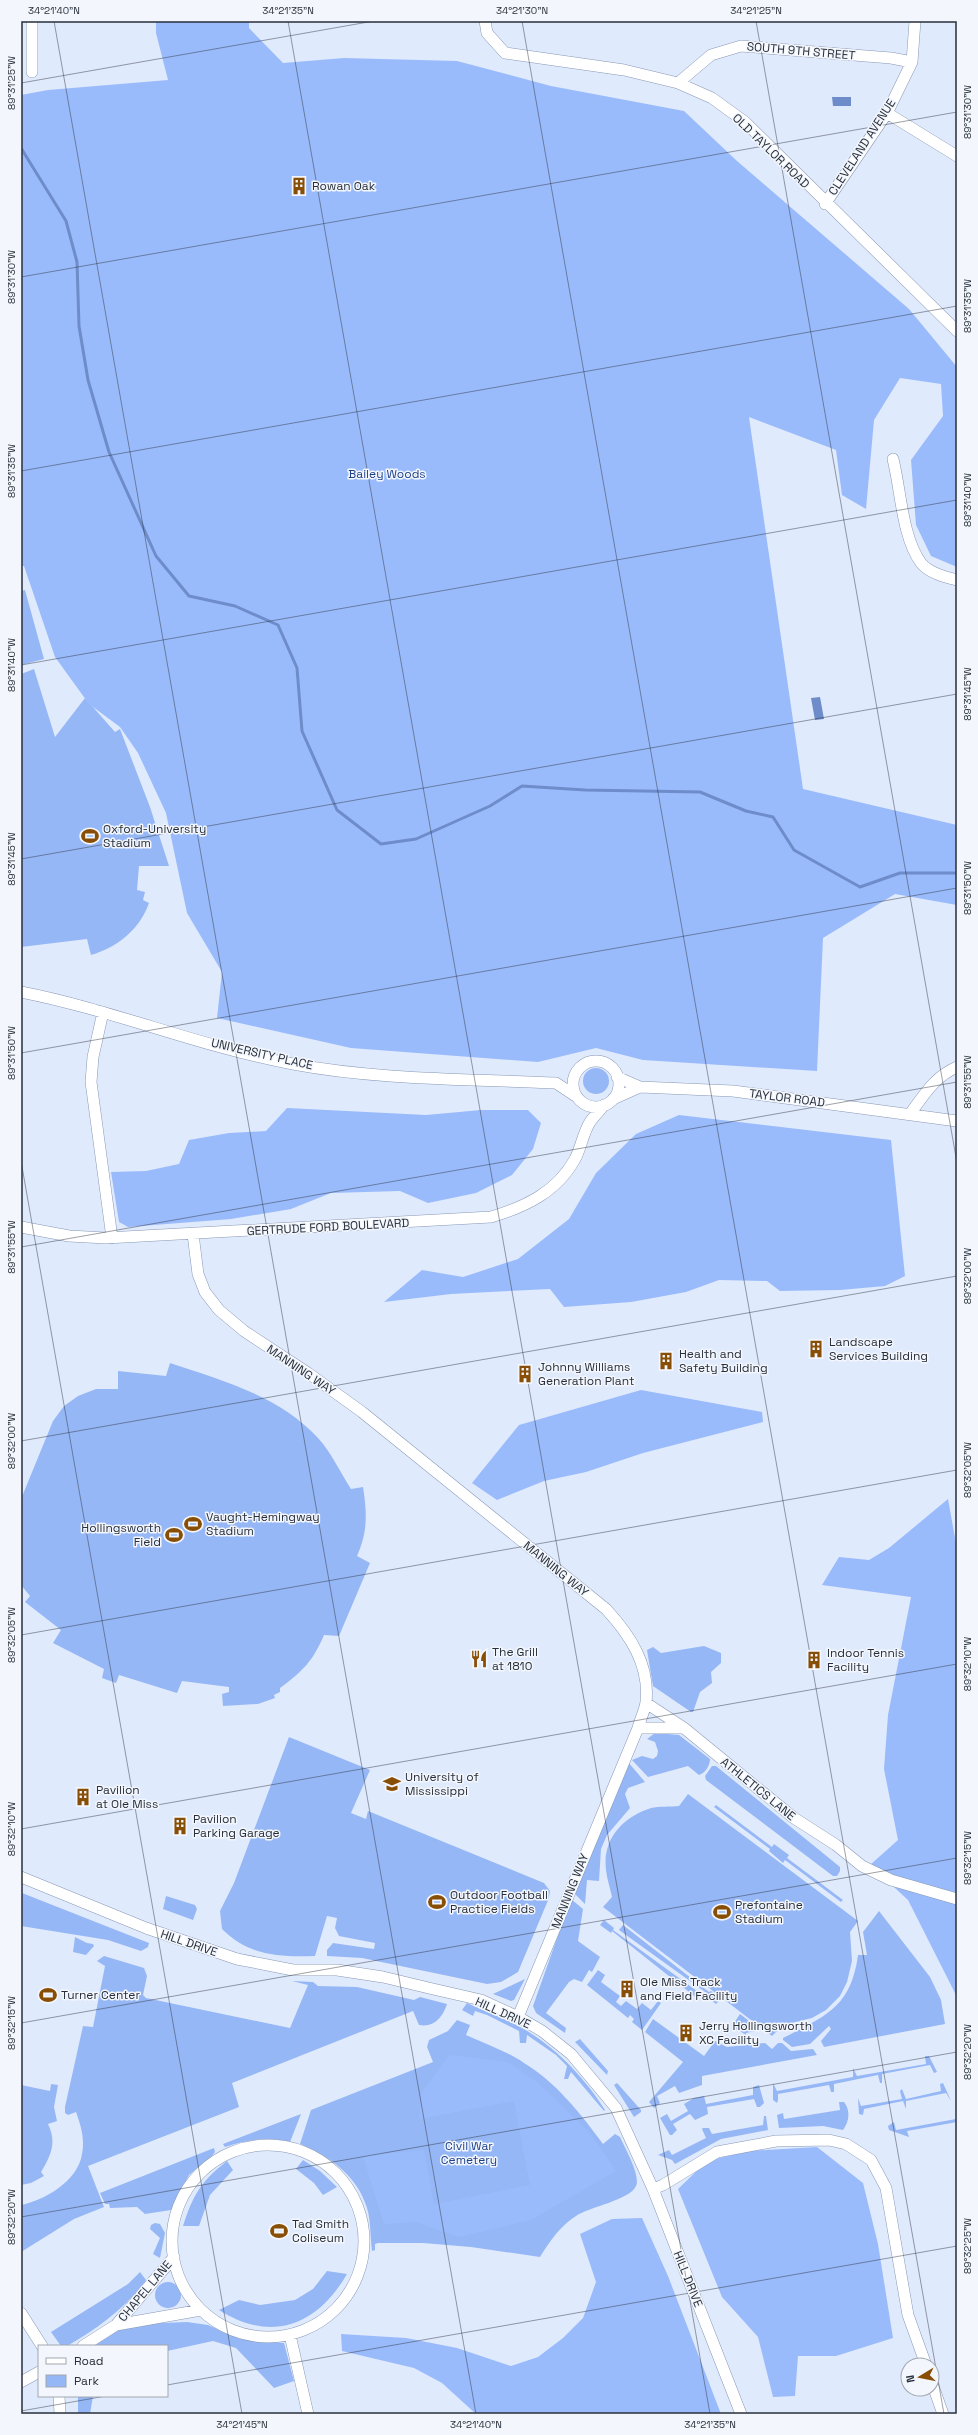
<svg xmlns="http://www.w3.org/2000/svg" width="978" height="2435" font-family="'Space Grotesk',sans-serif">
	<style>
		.green { fill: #96b7f6 }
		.forest { fill: #9abbfb }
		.water { fill: #6d8cc9 }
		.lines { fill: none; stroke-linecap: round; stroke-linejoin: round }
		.stream { stroke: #6d8cc9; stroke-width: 3 }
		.minor-casing { stroke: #8898b5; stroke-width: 12 }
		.minor { stroke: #fff; stroke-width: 11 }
		.ticks { fill: none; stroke: #282f3a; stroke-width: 1; stroke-opacity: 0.45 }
		.labels { text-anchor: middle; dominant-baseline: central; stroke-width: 3; stroke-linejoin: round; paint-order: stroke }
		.street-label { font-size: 12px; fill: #282f3a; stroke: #f3f7fd }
		.poi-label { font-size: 12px; fill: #282f3a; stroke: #f3f7fd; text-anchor: start }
		.park-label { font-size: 12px; fill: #1f418a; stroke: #f3f7fd }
		.neatline { fill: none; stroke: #282f3a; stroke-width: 1.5 }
		.ticks-label { font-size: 10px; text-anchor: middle; fill: #282f3a }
	</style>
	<rect width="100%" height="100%" fill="#e0eafd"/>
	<path class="green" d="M25,590L44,659L21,665V591Z
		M34,669L55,737L85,698L115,732L120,729L150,807L169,866H139L137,890L145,892L143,900L149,903C140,929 118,947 91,955L87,939L21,947V674Z
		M583 1081a13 13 0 1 1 26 0a13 13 0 1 1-26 0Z
		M170,1363C221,1380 280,1396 318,1438C331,1452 340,1472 351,1489L363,1487C367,1513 368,1531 357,1556L370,1563L339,1636L324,1635C313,1661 303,1671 280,1688V1692L274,1695L275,1698L258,1704L223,1706L222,1694L229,1692V1687L182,1681L177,1693L119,1675L116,1683L102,1678L104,1669L53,1643L61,1630L25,1602L30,1596L21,1585V1499L53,1421L64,1406L78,1396L96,1389H118V1371L166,1376Z
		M704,1646L721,1653V1663L711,1672L712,1683L700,1692L693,1712H691L653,1686L647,1650L653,1647L661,1653Z
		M655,1733L679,1735L710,1759C710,1766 705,1773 699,1775L688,1766L648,1777L632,1760L642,1756L653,1759L657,1756L658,1751L655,1742L647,1739Z
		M289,1737L370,1770L351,1813L366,1819L368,1811L544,1883L550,1891L549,1898L518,1972L501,1982L487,1984L362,1958L327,1956V1950L333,1943L374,1949L375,1943L339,1936L335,1928L337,1918L327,1916L315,1956C279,1957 249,1956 222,1929L220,1911L234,1883Z
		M628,1762L645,1782L628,1788L625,1794L630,1808L607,1835L601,1849L599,1881L587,1880L585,1904L573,1892Z
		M712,1766H716L840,1867V1871L837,1876H833L706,1780L705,1776Z
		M688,1794L858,1921L850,1932L852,1961L847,1982L840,1996L826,2010L812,2018L783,2025L772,2036L603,1907L612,1897C610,1888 607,1879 606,1870C602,1839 623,1817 651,1808C659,1806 670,1807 679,1806Z
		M716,1805L772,1847L774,1844L789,1855L787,1858L843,1900L841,1902L785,1860L783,1863L769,1851L770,1849L714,1807Z
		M22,1893L149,1943L148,1947L141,1951L108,1940L21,1926Z
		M166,1896L195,1905L197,1909L193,1920L163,1909Z
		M571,1899L583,1909L578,1941L600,1957L592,1972L589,1970L582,1982L574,1979L569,1982L546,2013L566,2028L565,2033L536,2013L533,2006Z
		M879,1911L930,1977L941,2000L945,2024L824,2047L821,2041L831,2029L829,2026L810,2044L792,2047L783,2040V2038C826,2016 851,2007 858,1955H867L863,1932Z
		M604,1920L614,1928L613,1930L701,1994L698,1999L612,1931L611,1933L600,1925Z
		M623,1925L709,1992L711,1991L721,1999L716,2004L706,1996L708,1994L619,1930Z
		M75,1937L87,1943L93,1944L94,1946L86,1955L73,1952Z
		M104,1956L144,1968L147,1976L143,1995L146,1998L290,2028L308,1985L292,1981L313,1982L318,1986L357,1987L414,2000L420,1997L447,2004C443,2017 434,2028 419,2025L413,2011L232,2083L239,2107L88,2166L104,2207L74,2219L21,2252V2205C45,2200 78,2181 82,2154C85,2139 81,2126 76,2112L68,2115L65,2113V2107L83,2026L93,2027L105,1966L97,1961Z
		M598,1970L605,1975L601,1982L620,1996L616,2002L621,2006L626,2001L637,2009L642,2003L651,2010L658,2001L661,2003L642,2030L632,2022L634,2019L630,2015L628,2018L587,1985Z
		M525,1979L514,2000L511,2001L493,1994Z
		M467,2003C484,2011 503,2018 520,2027C554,2045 585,2078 605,2110L604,2111L571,2072L568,2079H564L567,2066L556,2055L527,2035L526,2043H520L519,2031L487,2015L475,2011L473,2016L462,2010Z
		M740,2014L761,2030L746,2033V2035L734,2027V2023Z
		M653,2019L704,2056L715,2041L727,2047L765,2043L772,2049L778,2043H782L791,2051L813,2049L817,2055L702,2076V2085L679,2093L675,2086L657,2096L660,2103L654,2108L649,2102L683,2062L645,2032Z
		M457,2020L470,2025L466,2035C485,2044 507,2051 524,2063C556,2082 581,2114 603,2144L615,2134L620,2137C625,2148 641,2176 636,2186C630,2200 589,2207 576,2216C560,2226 550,2241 540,2257L471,2247L423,2243H378L375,2244V2250L372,2251C370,2237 371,2221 367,2208C357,2175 329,2156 300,2144L311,2110L433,2062L427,2047L429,2040L448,2031Z
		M580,2039L608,2071L607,2075L575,2042Z
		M925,2056H929L937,2072L934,2073L930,2065L882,2074V2083H880L878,2075L834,2084V2092H831L829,2085L778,2094V2100L777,2103L773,2100V2083L777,2091L853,2077V2068L857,2076L926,2064Z
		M617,2083L641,2110V2112L634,2117L614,2085Z
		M943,2083L951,2101L946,2093L906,2101V2109L903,2101L864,2109L863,2115L859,2114L858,2098L861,2106L902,2099L900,2091L902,2089L906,2099L941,2091L940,2084Z
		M51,2084L58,2085L54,2107L57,2121L48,2124C57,2142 51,2156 41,2172L44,2176L31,2183L21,2185V2085L50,2091Z
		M759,2085L764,2103L760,2107H757L754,2099L707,2107L708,2114L695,2120L690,2114L673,2124L677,2130L672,2135H670L660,2118L667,2114L671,2121L688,2111L684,2104L694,2098L704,2096L706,2104L753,2095V2087Z
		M839,2102H844C851,2111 849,2122 843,2130L823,2126L779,2128L777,2115L783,2113L784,2119L840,2110Z
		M957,2110V2122L907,2131L909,2137L889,2130L888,2126L894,2122L896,2130L956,2119Z
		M301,2114L290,2142C266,2136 248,2140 225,2147L223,2144Z
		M764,2116H766L768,2130L721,2139L675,2164L672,2160L658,2155L669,2150L672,2155L706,2138L702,2129L703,2128H709L712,2134L763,2125Z
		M214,2148L215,2152L212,2156L189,2175L171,2210L145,2214L137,2207L110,2208L109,2204H105L100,2193Z
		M303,2160L320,2171L337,2187L323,2195L314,2183L296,2169Z
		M227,2161L233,2170L210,2195L199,2226H183C193,2195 201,2181 227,2161Z
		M155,2223L160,2224L165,2233L160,2258L153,2254L160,2238L150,2229L151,2225Z
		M327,2271L347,2274C317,2326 271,2343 219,2310L239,2300L260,2305L295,2300L313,2289Z
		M140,2272L146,2280C125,2309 98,2328 67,2346H61L51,2332L128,2284Z
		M155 2295a13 13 0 1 1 26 0a13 13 0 1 1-26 0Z
		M187,2322L208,2325L240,2339L284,2343L294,2381L274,2388L236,2348L213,2341L167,2351V2346H83L116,2325Z
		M78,2396H93L90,2414H78Z"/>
	<path class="forest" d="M156,21H249V28L283,63L344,58L457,61L551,86L684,111L737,161L909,309L957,367V567L931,556L916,525L911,460L943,416L941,384L900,378L874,420L866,509L842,495L836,450L749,417L803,789L957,825V905L895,894L823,938L817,1071L643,1060L596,1048L538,1062L351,1048L217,1018L222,972L187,913L166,813L138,753L120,727L89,704L55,657L24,566H21V95L48,90L168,80L156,33Z
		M287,1108L426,1115L481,1110H528L541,1123L533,1149L512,1175L476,1193L428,1203L400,1191L331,1193L291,1209L231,1219L128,1227L119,1222L111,1172L146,1171L179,1164L189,1140L229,1133L266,1131Z
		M679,1115L891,1140L905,1276L885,1286L840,1290L780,1291L767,1281L719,1280L686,1292L631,1302L564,1307L550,1289L451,1294L384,1302L422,1270L463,1277L518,1259L569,1219L596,1173L636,1134Z
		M641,1390L762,1412L763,1422L643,1453L586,1472L544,1481L497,1500L472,1483L519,1425Z
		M948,1499L957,1549V1997L908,1900L870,1865L898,1840L884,1769L888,1715L911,1597L822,1585L839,1557L869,1560L889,1548Z
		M450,2055L508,2062L538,2083L590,2133L616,2171L531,2220L459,2237L415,2222L384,2224L363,2156L424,2150L434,2204L530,2185L514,2101L419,2119L422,2092Z
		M817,2147L863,2183L878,2244L893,2338L836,2356H798L795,2396L773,2397L758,2337L722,2297L678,2189L707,2161L749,2151Z
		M642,2218L668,2276L721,2414H476L442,2383L414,2368L342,2351L341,2334L406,2338L457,2348L511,2366L538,2357L563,2338L583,2318L596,2282L580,2234L612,2219Z"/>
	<path class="water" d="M832,97H851V106H833Z
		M820,697L824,719L815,720L811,698Z"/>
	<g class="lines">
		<path class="stream" d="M21,148L66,221L77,262L79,326L88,380L109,452L156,556L189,596L235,606L278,625L297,668L302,731L337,810L381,844L416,839L490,806L522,786L585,790L700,792L746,811L773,817L794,850L860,887L900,873H957"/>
		<g class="minor-casing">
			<path id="minor" d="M32,21V72
				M485,21L487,33L505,53L624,70L678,83L712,98L745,122L957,331
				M678,83L711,55L741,46L891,58L912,62
				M887,113L957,156
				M825,204L887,113L912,62L915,21
				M893,459C901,491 902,537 921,563C929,573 945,577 957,580
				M21,992C113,1010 201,1047 293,1064C378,1080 470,1079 556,1083L577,1097
				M103,1012L93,1057L91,1082L112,1238
				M573 1084a23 23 0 1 1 46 0a23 23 0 1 1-46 0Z
				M617,1077L640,1087L733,1091L957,1121
				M613,1099L640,1087
				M910,1114C924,1095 934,1077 957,1067
				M21,1227L69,1236L106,1238L491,1217C525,1207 557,1192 575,1159C581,1148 583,1133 590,1122C594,1116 600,1111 604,1105
				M193,1234L198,1274L205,1292L219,1310L244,1331L308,1373L362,1412L606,1609C630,1635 650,1665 646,1702C645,1710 640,1720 638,1728L518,2017
				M646,1703L684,1728L794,1818L836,1845L862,1866L891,1880L957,1899
				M638,1728H683
				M21,1877L146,1928L237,1959L293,1970H337L383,1977L433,1989L481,2000L518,2017L542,2031L571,2054L616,2108L653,2189L741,2414
				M172 2241a96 96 0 1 1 192 0a96 96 0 1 1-192 0Z
				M653,2189L663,2185L717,2152L776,2141L829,2140L846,2144L871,2160L886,2188L908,2315L926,2365
				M174,2257L116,2325L201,2310
				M21,2313L42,2346
				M290,2335L308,2414
				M83,2346L116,2325
				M21,2382L39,2372
				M932,2383L943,2414
				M59,2396L60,2414"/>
		</g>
		<use href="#minor" class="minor"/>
	</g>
	<path class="ticks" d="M54,21L476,2414M288,21L710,2414M522,21L944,2414M756,21L957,1163M21,83L374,21M21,277L957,112M21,471L957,306M21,665L957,500M21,859L957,694M21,1053L957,888M21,1161L242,2414M21,1247L957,1082M21,1441L957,1276M21,1635L957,1470M21,1829L957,1664M21,2023L957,1858M21,2217L957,2052M167,2385L957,2246M21,2411L106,2396"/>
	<defs>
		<g id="building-bare" transform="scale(1.38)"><path d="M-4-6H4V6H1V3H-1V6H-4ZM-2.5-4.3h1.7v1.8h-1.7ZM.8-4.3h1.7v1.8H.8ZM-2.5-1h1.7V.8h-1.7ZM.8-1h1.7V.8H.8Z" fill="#884e05" stroke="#f3f7fd" stroke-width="2.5" paint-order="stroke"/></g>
		<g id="stadium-bare" transform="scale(1.38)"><path d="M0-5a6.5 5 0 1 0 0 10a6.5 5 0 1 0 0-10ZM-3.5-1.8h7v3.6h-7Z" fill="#884e05" stroke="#f3f7fd" stroke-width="2.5" paint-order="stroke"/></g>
		<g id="restaurant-bare" transform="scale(1.38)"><path d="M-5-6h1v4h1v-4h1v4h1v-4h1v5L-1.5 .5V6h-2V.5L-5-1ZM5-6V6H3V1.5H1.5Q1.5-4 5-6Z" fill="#884e05" stroke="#f3f7fd" stroke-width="2.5" paint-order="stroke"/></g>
		<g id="university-bare" transform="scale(1.38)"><path d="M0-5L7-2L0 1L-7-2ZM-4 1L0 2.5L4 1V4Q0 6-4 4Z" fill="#884e05" stroke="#f3f7fd" stroke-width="2.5" paint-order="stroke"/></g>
	</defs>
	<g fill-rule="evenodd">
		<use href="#building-bare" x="299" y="186"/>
		<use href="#stadium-bare" x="90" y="836"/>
		<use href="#building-bare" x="816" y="1349"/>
		<use href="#building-bare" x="666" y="1361"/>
		<use href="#building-bare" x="525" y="1374"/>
		<use href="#stadium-bare" x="193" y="1524"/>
		<use href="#stadium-bare" x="174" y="1535"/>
		<use href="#restaurant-bare" x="479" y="1659"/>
		<use href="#building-bare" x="814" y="1660"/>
		<use href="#university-bare" x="392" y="1784"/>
		<use href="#building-bare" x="83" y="1797"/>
		<use href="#building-bare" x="180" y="1826"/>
		<use href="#stadium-bare" x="437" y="1902"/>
		<use href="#stadium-bare" x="722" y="1912"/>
		<use href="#building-bare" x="627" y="1989"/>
		<use href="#stadium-bare" x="48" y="1995"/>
		<use href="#building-bare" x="686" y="2033"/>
		<use href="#stadium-bare" x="279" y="2231"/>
	</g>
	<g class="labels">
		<g class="street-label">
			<text transform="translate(801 51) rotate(5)">SOUTH 9TH STREET</text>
			<text transform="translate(862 147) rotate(-57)">CLEVELAND AVENUE</text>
			<text transform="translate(771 151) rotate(44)">OLD TAYLOR ROAD</text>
			<text transform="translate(262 1054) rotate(13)">UNIVERSITY PLACE</text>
			<text transform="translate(787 1098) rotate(7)">TAYLOR ROAD</text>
			<text transform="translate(328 1227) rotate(-3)">GERTRUDE FORD BOULEVARD</text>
			<text transform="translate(301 1370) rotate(34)">MANNING WAY</text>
			<text transform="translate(556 1569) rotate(39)">MANNING WAY</text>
			<text transform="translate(758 1789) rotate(39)">ATHLETICS LANE</text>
			<text transform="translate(570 1891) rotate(-68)">MANNING WAY</text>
			<text transform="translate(189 1943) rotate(19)">HILL DRIVE</text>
			<text transform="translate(503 2013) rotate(24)">HILL DRIVE</text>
			<text transform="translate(688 2279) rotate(68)">HILL DRIVE</text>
			<text transform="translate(145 2291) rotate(-50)">CHAPEL LANE</text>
		</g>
		<g class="poi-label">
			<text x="312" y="186">Rowan Oak</text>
			<text x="103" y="829">Oxford-University<tspan x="103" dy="14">Stadium</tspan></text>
			<text x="829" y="1342">Landscape<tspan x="829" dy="14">Services Building</tspan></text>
			<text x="679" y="1354">Health and<tspan x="679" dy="14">Safety Building</tspan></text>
			<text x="538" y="1367">Johnny Williams<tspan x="538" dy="14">Generation Plant</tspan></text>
			<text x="206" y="1517">Vaught-Hemingway<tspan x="206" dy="14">Stadium</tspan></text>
			<text x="161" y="1528" text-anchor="end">Hollingsworth<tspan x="161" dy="14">Field</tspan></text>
			<text x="492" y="1652">The Grill<tspan x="492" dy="14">at 1810</tspan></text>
			<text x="827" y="1653">Indoor Tennis<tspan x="827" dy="14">Facility</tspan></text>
			<text x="405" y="1777">University of<tspan x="405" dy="14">Mississippi</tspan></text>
			<text x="96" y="1790">Pavilion<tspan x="96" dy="14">at Ole Miss</tspan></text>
			<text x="193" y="1819">Pavilion<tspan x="193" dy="14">Parking Garage</tspan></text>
			<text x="450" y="1895">Outdoor Football<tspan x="450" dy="14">Practice Fields</tspan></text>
			<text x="735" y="1905">Prefontaine<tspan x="735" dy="14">Stadium</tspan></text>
			<text x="640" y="1982">Ole Miss Track<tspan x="640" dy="14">and Field Facility</tspan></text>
			<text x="61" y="1995">Turner Center</text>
			<text x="699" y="2026">Jerry Hollingsworth<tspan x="699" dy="14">XC Facility</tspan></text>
			<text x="292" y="2224">Tad Smith<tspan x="292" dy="14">Coliseum</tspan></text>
		</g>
		<g class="park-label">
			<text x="387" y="474">Bailey Woods</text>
			<text x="469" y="2146">Civil War<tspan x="469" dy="14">Cemetery</tspan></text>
		</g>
	</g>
	<rect width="978" height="2435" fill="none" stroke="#f3f7fd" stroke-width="44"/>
	<rect x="38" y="2345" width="130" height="52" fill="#f3f7fd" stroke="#a2a7af"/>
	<rect x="46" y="2358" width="20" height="6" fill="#ffffff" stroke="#a2a7af"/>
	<text x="74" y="2365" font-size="12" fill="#282f3a">Road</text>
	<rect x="46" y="2375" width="20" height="12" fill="#96b7f6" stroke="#a2a7af"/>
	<text x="74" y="2385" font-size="12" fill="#282f3a">Park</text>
	<g transform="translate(920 2377) rotate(260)"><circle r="19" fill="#f3f7fd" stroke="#a2a7af"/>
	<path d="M0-3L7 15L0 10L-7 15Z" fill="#884e05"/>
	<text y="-6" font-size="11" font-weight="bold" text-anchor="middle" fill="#282f3a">N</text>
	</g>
	<rect x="22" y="22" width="934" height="2391" class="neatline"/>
	<g class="ticks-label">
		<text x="54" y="14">34°21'40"N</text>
		<text x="288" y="14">34°21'35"N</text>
		<text x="522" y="14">34°21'30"N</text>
		<text x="756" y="14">34°21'25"N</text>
		<text transform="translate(11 83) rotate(-90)" y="4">89°31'25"W</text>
		<text transform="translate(967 112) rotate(-90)" y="4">89°31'30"W</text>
		<text transform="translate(11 277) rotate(-90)" y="4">89°31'30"W</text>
		<text transform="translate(967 306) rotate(-90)" y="4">89°31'35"W</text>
		<text transform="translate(11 471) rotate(-90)" y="4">89°31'35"W</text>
		<text transform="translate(967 500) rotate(-90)" y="4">89°31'40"W</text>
		<text transform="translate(11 665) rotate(-90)" y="4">89°31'40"W</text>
		<text transform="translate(967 694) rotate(-90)" y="4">89°31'45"W</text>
		<text transform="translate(11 859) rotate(-90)" y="4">89°31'45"W</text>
		<text transform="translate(967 888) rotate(-90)" y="4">89°31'50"W</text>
		<text transform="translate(11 1053) rotate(-90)" y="4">89°31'50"W</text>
		<text transform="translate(967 1082) rotate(-90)" y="4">89°31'55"W</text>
		<text transform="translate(11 1247) rotate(-90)" y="4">89°31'55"W</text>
		<text transform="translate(967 1276) rotate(-90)" y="4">89°32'00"W</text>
		<text transform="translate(11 1441) rotate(-90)" y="4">89°32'00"W</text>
		<text transform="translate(967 1470) rotate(-90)" y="4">89°32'05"W</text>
		<text transform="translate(11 1635) rotate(-90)" y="4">89°32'05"W</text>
		<text transform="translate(967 1664) rotate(-90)" y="4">89°32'10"W</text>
		<text transform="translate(11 1829) rotate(-90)" y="4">89°32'10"W</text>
		<text transform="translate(967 1858) rotate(-90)" y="4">89°32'15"W</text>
		<text transform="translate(11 2023) rotate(-90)" y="4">89°32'15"W</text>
		<text transform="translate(967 2052) rotate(-90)" y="4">89°32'20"W</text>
		<text transform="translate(11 2217) rotate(-90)" y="4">89°32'20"W</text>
		<text transform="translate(967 2246) rotate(-90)" y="4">89°32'25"W</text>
		<text x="242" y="2428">34°21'45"N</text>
		<text x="476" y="2428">34°21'40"N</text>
		<text x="710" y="2428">34°21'35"N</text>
	</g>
</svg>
